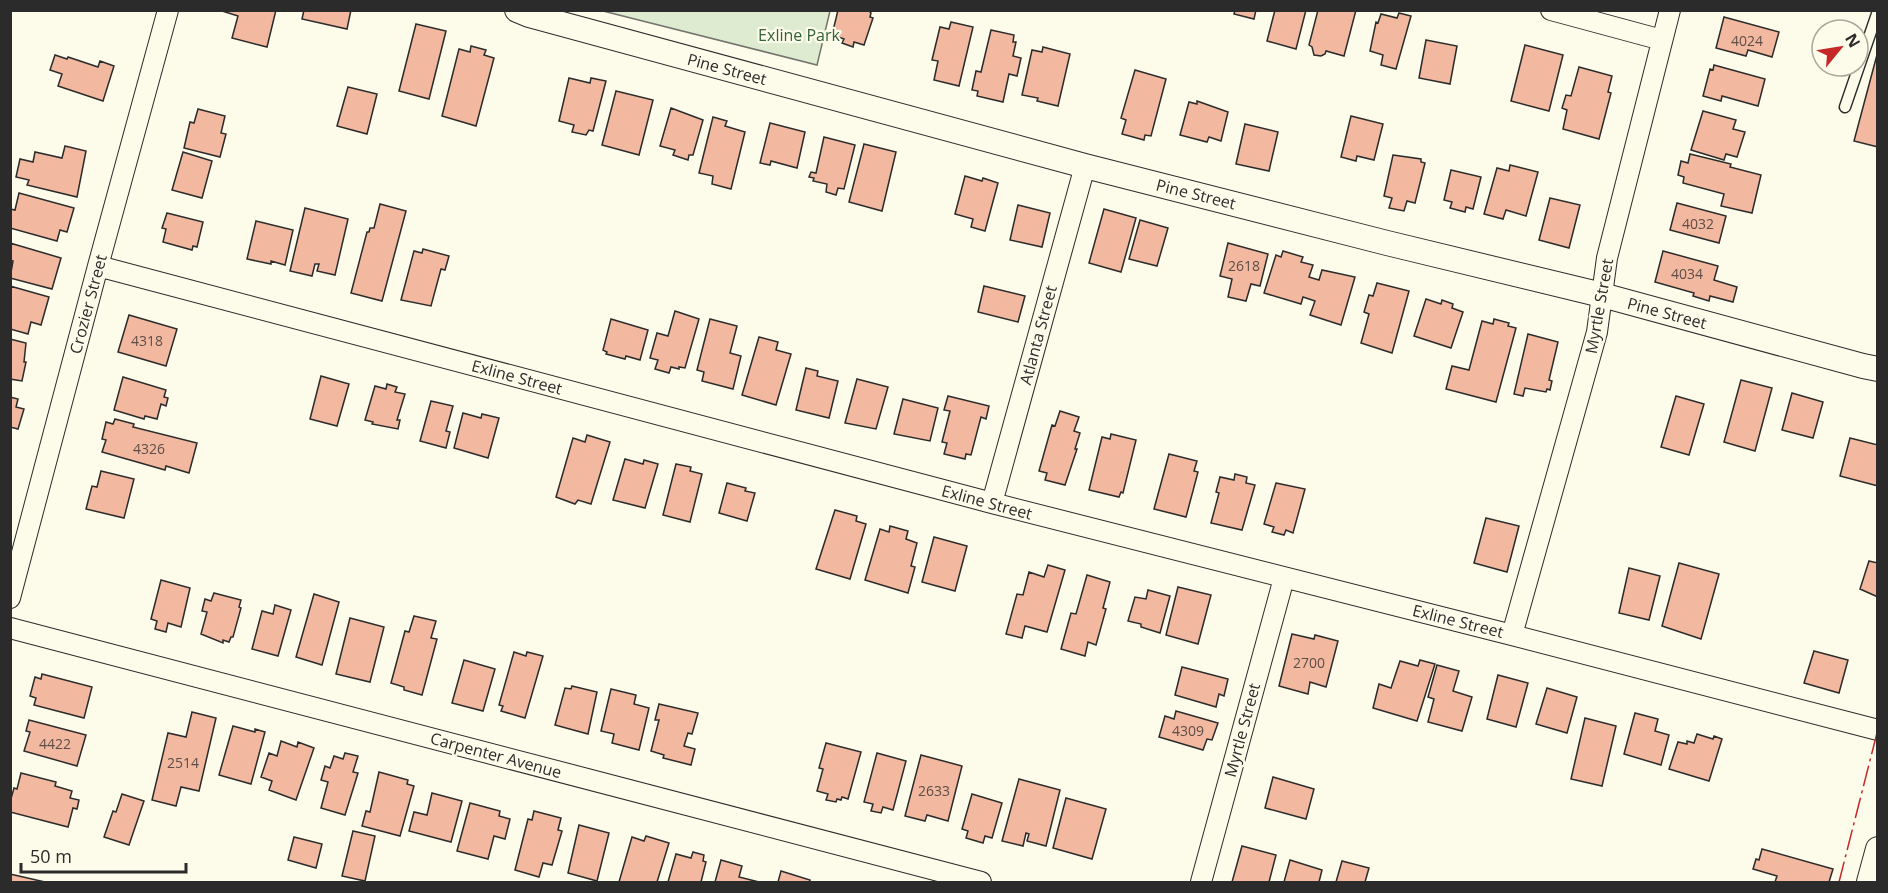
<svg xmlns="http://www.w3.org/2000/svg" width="1888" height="893" font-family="'Open Sans',sans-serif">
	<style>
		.green { fill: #deebd1; stroke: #74746e; stroke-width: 1.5 }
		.building { fill: #f2b8a0; stroke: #2b2b2b; stroke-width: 1.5 }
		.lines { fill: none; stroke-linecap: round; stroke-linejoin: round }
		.service-casing { stroke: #2b2b2b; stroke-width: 13 }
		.minor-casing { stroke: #2b2b2b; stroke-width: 22 }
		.tertiary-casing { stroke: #2b2b2b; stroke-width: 26 }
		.service { stroke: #fdfbea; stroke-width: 10 }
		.minor { stroke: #fdfbea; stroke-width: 20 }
		.tertiary { stroke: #fdfbea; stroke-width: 24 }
		.power { stroke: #c62828; stroke-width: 1.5; stroke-dasharray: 21 4.5 3 4.5; stroke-linecap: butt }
		.labels { text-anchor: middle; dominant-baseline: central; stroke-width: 4.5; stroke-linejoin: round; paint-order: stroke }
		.number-label { font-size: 14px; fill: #5d4e48 }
		.park-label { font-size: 16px; fill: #34623c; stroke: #fdfbea }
		.street-label { font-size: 16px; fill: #2b2b2b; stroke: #fdfbea }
	</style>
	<rect width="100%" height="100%" fill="#fdfbea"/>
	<path class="green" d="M603,11H830L817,65Z"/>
	<path class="building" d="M219,10H276L267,47L232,38L238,16Z
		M304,10H351L347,29L302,19Z
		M838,10H868L871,13L870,17L873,18L864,45L854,42L853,47L842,43L844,39L832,35Z
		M1235,10H1256L1254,19L1234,14Z
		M1275,10H1306L1296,49L1267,41Z
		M1318,10H1356L1344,56L1326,51L1325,54L1321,56L1314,55L1312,47L1309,45Z
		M1399,13L1411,16L1396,69L1381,65L1383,55L1370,51L1376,22L1378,23L1381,14L1397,18Z
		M1724,17L1779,32L1772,57L1748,50L1746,56L1716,48Z
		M951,22L973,27L959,86L934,80L938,61L932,60L940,27L949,29Z
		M416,24L446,31L429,99L399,91Z
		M991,30L1014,35L1013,42H1016L1013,56L1021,58L1017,76L1009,74L1003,102L977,96L978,91L972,90L976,71L981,72Z
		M1426,40L1457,46L1450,84L1419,78Z
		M1525,45L1563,55L1549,111L1511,101Z
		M471,46L486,50L484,55L494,58L476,126L442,116L459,49L470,52Z
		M1043,47L1070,54L1058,106L1037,101L1038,98L1022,95L1032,50L1042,52Z
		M1878,51V147L1854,141Z
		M55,55L67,59L68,57L98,67L100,61L114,66L103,101L58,86L62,74L50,70Z
		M1714,65L1765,79L1758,106L1722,96L1721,101L1703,96L1710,69L1713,70Z
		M1579,67L1612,76L1608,92L1611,93L1599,139L1563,129L1567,110L1562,108L1566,95L1571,96Z
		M1135,70L1166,79L1151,136L1145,135L1144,140L1122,134L1126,120L1121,118Z
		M569,78L590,83L591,78L606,81L593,131L589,130L586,135L572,132L574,125L559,121Z
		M348,87L377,94L367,134L337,126Z
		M616,91L653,100L639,155L602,145Z
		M1197,101L1228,112L1221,141L1209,137L1207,142L1180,135L1189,102L1197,104Z
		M671,108L703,120L693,155H689L688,160L673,155L675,150L660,146Z
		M198,109L225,116L221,133L226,134L220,157L184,148L190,122L194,123Z
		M1703,111L1736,120L1733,129L1745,132L1737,157L1726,154L1724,160L1691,150Z
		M1351,116L1383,124L1374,160L1357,156L1356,161L1341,157Z
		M713,117L727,121L725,126L745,132L731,189L712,184L713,176L699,173Z
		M770,123L805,132L797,168L771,161L770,165L760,163Z
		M1245,124L1278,132L1269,171L1236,164Z
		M824,137L855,145L844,189L838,188L836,195L826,192L827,184L813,181L814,178L809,177L811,172L816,173Z
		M864,144L896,152L882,211L849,202Z
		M65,146L86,151L77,197L27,185L29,180L16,177L20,159L33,162L35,152L62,158Z
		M183,152L212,161L202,198L172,190Z
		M1690,154L1731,164L1730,167L1761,175L1752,213L1721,206L1724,194L1683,183L1684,177L1678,175L1681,161L1688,163Z
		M1393,155L1421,159V162L1425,163L1415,203L1407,201L1404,211L1389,208L1392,198L1384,196Z
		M1510,165L1538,172L1526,216L1506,210L1503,219L1484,214L1497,168L1509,171Z
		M1451,170L1481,177L1473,209L1466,207L1465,212L1450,208L1452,202L1444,200Z
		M965,176L982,181L983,178L998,183L985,231L971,227L973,219L955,214Z
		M19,193L74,208L67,232L60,230L57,241L10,228V209L15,210Z
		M1550,198L1580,205L1569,248L1539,240Z
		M1677,203L1726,216L1719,243L1670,230Z
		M380,204L406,211L382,301L351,293L367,232H369L370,228H374Z
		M1018,205L1050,213L1042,247L1010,240Z
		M305,208L348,219L335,275L317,271L319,264H315L312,276L290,271Z
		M1104,209L1136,218L1121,272L1089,263Z
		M167,213L203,222L197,247L193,246L192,250L163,242L166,229L162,228Z
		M1140,220L1168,228L1157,266L1129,259Z
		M256,221L293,230L285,265L271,261V264L247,259Z
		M10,243L61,258L52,289L10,278L13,261L10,260Z
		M1228,243L1268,254L1260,286L1251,284L1246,301L1228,297L1232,279L1220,276Z
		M423,249L449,256L445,270L441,269L431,306L401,300L414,251L422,253Z
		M1283,251L1303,257L1301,262L1313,265L1309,277L1319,280L1322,270L1355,277L1341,325L1310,315L1315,301L1303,297L1301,304L1264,293L1276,255L1281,257Z
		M1663,251L1718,266L1714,280L1737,287L1733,302L1710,296L1709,301L1693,296L1694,293L1655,282Z
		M1377,283L1409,291L1392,353L1361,343L1369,314L1364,312L1369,295L1373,296Z
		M10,286L49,297L41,325L31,322L28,334L10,329Z
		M984,286L1025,296L1018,322L978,312Z
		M1426,299L1441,304L1442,300L1453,304L1452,308L1463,312L1451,348L1414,336Z
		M675,311L699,319L685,368L679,367V369L671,367L669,373L655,369L658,360L650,358L657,333L668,336Z
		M129,315L177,329L166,366L118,352Z
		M611,319L648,330L640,360L626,356L625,359L621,358L606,354L607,352L603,350Z
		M710,319L737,326L730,353L741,356L733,389L702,381L704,372L697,370Z
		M1494,319L1509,323L1508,326L1516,328L1496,402L1446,389L1452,366L1469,370L1482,321L1493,324Z
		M1528,334L1558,342L1549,380L1552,381L1550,390L1547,389L1546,392L1525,388L1523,396L1514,394Z
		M759,337L778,342L776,350L791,354L776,405L742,395Z
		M10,339L26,343L24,362H26L22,381L10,379Z
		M806,368L818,371L817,376L838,381L829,418L796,410Z
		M321,376L349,384L337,426L310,419Z
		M123,377L166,390L164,397L168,398L166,406L161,404L157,419L145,416L144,419L114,410Z
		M857,379L888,387L876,429L845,423Z
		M1741,380L1772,388L1755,451L1724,442Z
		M387,384L397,387L395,392L405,394L397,420H400L398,429L372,424L373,422L365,420L375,386L386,389Z
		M1792,393L1823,402L1813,438L1782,430Z
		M948,396L989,406L986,419L981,417L971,455L966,454L965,459L944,454L947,443L942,442L950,411L944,410Z
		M1676,396L1704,404L1689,455L1661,447Z
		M10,397L18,399L16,407L24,409L18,429L10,427Z
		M903,399L938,408L930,441L894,434Z
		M431,401L453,406L446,431L450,432L446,448L420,441Z
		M1060,411L1079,417L1074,431L1080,433L1075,449H1077L1065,485L1045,480L1047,473L1039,471L1052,425L1055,426Z
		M463,413L481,418L482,414L499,418L488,458L454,448Z
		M115,419L134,424L133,427L197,443L189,473L166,466L165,470L102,452L106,440L102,439L106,422L113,424Z
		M1111,434L1136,440L1123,493L1121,492L1119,497L1089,490L1102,437L1110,439Z
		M587,435L610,442L591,504L578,500L575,504L556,497L573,438L585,442Z
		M1850,438L1878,445V486L1840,476Z
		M1169,454L1197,461L1194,471L1198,472L1186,517L1154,509Z
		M625,459L643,464L644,460L658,464L645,508L613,500Z
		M676,464L691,467L690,471L702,474L690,522L663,515Z
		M101,471L134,479L124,518L86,509L92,486L97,487Z
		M1235,474L1247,477L1246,483L1255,485L1242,530L1211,523L1219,493L1216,492L1220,477L1234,480Z
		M727,483L746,488L745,491L755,493L747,521L719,513Z
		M1276,483L1305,489L1293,533L1286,530L1284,535L1272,532L1274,527L1264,524Z
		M835,510L857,516L856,521L866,524L850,579L816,569Z
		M1486,518L1519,526L1507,572L1474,563Z
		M890,526L908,531L906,539L917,543L911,566L915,567L908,593L865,580L880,529L889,532Z
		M934,537L967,546L955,591L922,582Z
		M1869,561L1878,563V597L1860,589Z
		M1679,563L1719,574L1701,639L1662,626Z
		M1048,565L1065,570L1047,632L1025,626L1022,638L1006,634L1017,594L1023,595L1029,572L1044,577Z
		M1629,568L1660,576L1649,620L1619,613Z
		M1087,575L1110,582L1103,608L1106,609L1096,645L1088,642L1085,656L1061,649L1071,613L1076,614Z
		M161,580L190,588L181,627L168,623L166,632L155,629L157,621L151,619Z
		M1178,587L1211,595L1198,644L1166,635Z
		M1148,590L1170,596L1160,633L1141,627V624L1128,621L1135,597L1146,599Z
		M214,593L241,600L239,607L241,608L233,637H231L229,642L223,640V643L201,634L207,612L202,611L205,599L211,601Z
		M314,594L339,602L322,665L296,657Z
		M275,605L291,610L278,656L252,649L262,611L273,614Z
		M414,616L436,621L431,638L437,639L422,695L404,690V687L391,683L405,631L409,632Z
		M350,618L384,627L370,682L336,674Z
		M1292,634L1314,639L1315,635L1338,641L1326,687L1310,682L1308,694L1279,686Z
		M1814,651L1848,660L1839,693L1804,683Z
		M514,652L526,656L527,652L543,656L525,718L501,711L503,706L499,705Z
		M464,660L495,669L483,711L452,703Z
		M1420,660L1435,664L1417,721L1373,708L1379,684L1391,688L1400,661L1418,666Z
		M1437,665L1459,671L1453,691L1472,697L1462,731L1428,722L1434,699L1428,697Z
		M1182,667L1228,679L1224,696L1219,694L1216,707L1175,695Z
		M42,674L92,687L84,718L34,705L36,698L30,696L35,677L41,679Z
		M1498,675L1528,683L1516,727L1487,719Z
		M572,686L597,692L588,734L555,725L565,688L571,689Z
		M1547,688L1577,697L1567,733L1536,724Z
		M611,689L636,695L634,704L649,708L639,750L612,743L614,734L601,731Z
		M659,704L698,713L692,734L688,733L684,746L695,749L691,765L663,758L664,755L651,751L659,720H655Z
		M1176,711L1218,723L1212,740L1207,739L1203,750L1159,737L1165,716L1174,719Z
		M192,712L216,718L199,791L181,787L176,806L152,800L168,733L186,737Z
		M1635,713L1658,719L1655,731L1669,735L1661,765L1624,754Z
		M1585,718L1616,726L1602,786L1571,779Z
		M29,720L86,735L77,766L24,751L30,732L26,731Z
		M233,726L255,732V729L265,732L251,784L219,775Z
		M1697,734L1713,739L1714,736L1722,739L1709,781L1669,769L1678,742L1687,744V741L1694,743Z
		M281,741L297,747L298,742L314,748L296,800L269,790L272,781L261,777L269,753L277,756Z
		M826,743L861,752L848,799L842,797L841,800L837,799L836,802L826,800L828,794L817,791L823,769L819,768Z
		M345,753L358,756L353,772L358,773L345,815L321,808L328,782L321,780L325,766L330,768L334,756L343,759Z
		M877,753L906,761L893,810L883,807L881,813L871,811L873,804L864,802Z
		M921,755L962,766L948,821L927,815L925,821L905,816Z
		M379,772L408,780L407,784L414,786L400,836L362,826L366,811L370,812Z
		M21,773L56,782L55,786L72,791L70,798L79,800L77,809L73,808L68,827L10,812V802L14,788L17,789Z
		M1273,777L1314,789L1306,819L1265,808Z
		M1019,779L1060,790L1046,846L1027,841L1029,834L1026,833L1023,846L1002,841Z
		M432,793L462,801L451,842L409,831L414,812L427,815Z
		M122,794L144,801L129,845L104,837L113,811L116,812Z
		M972,794L1002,803L992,838L985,836L983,843L966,838L968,831L962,829Z
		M1066,798L1106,809L1092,859L1053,848Z
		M470,803L500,811L499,816L510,819L505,839L494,836L488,859L457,851Z
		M534,811L561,818L558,830L562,831L552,865L543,863L539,877L515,870L528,819L532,820Z
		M579,825L609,833L597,881L568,873Z
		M353,831L375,836L365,881L342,876Z
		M646,836L669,843L657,882H619L632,837L644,841Z
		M294,837L322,844L316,868L288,860Z
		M1242,846L1276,855L1269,882H1232Z
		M1762,849L1833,869L1829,882H1775L1777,876L1753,869L1756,859L1759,860Z
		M693,852L704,855L703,861L706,862L701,882H668L676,854L691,858Z
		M721,860L742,866L739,877L759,882H715Z
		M1290,860L1322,870L1319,882H1284Z
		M1342,861L1369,868L1365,882H1336Z
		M781,871L810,880V882H778Z
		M10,874L45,882H10Z"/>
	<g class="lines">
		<g class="service-casing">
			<path id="service" d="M1845,107L1878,11"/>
		</g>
		<g class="minor-casing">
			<path id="minor" d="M1551,10L1662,40
				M98,266L992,503L1512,635L1878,730
				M992,503L1085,166
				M10,598L98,266L168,10
				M10,628L981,882
				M1512,635L1597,332L1607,258L1670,10
				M1201,882L1284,578"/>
		</g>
		<g class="tertiary-casing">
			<path id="tertiary" d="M517,10L529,15L1085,166L1387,243L1602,295L1863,366L1878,369
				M1869,882L1878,849"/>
		</g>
		<use href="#service" class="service"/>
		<use href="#minor" class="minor"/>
		<use href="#tertiary" class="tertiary"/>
		<path class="power" d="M1839,882L1878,729"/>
	</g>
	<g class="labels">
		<g class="number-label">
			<text x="1747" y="40">4024</text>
			<text x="1698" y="223">4032</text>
			<text x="1244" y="265">2618</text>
			<text x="1687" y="273">4034</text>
			<text x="147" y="340">4318</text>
			<text x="149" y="448">4326</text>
			<text x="1309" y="662">2700</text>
			<text x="1188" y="730">4309</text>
			<text x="55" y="743">4422</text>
			<text x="183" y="762">2514</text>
			<text x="934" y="790">2633</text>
		</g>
		<g class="park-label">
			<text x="799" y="35">Exline Park</text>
		</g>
		<g class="street-label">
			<text transform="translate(727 69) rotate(15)">Pine Street</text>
			<text transform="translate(1196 194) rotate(14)">Pine Street</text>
			<text transform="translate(88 304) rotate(-75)">Crozier Street</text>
			<text transform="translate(1599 306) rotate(-80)">Myrtle Street</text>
			<text transform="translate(1667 313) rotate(15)">Pine Street</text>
			<text transform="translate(1038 335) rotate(-75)">Atlanta Street</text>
			<text transform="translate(517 377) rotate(15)">Exline Street</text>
			<text transform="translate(987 502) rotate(15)">Exline Street</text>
			<text transform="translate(1458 621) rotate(14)">Exline Street</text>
			<text transform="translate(1242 730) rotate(-75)">Myrtle Street</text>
			<text transform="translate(496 755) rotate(15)">Carpenter Avenue</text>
		</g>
	</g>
	<rect width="1888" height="893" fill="none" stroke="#2b2b2b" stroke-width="24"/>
	<g transform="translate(1840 48) rotate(60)"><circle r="28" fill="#fdfbea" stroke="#a9a89e" stroke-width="1.5"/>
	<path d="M0-4.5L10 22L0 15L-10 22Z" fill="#c62828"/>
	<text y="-9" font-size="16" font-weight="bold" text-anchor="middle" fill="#2b2b2b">N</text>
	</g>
	<path d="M21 863v9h165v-9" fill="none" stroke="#2b2b2b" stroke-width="3"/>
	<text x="30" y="863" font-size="18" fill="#2b2b2b" stroke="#fdfbea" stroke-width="4.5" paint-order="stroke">50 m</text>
</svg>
